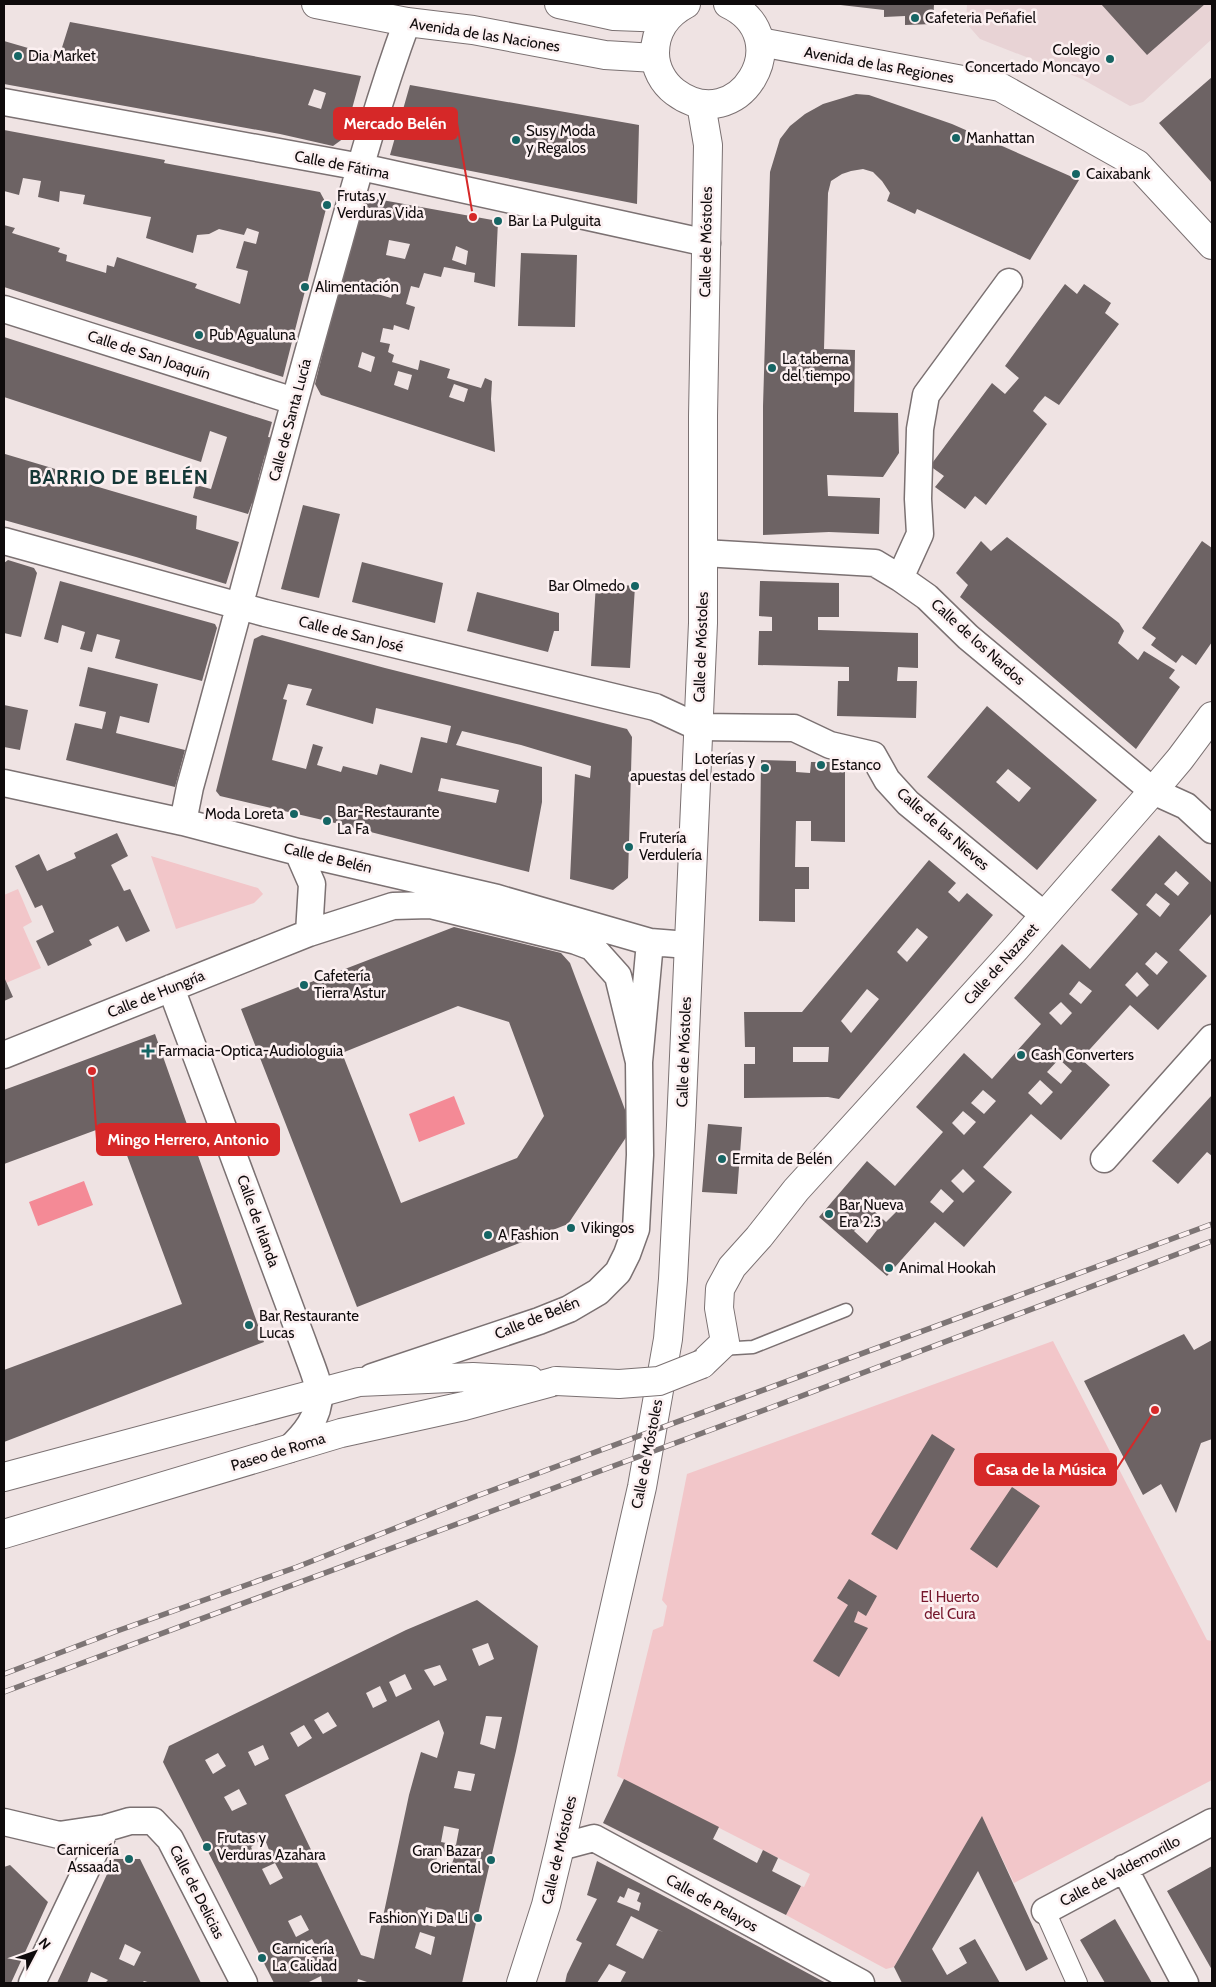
<svg xmlns="http://www.w3.org/2000/svg" width="1216" height="1987" font-family="Cabin,sans-serif">
	<style>
		.built { fill: #e8d3d5 }
		.green { fill: #f2c6c9 }
		.water { fill: #f48a96 }
		.building { fill: #6d6364; fill-rule: evenodd }
		.lines { fill: none; stroke-linecap: round; stroke-linejoin: round }
		.service-casing { stroke: #7b7172; stroke-width: 15 }
		.pedestrian-casing { stroke: #7b7172; stroke-width: 22 }
		.minor-casing { stroke: #7b7172; stroke-width: 29 }
		.tertiary-casing { stroke: #7b7172; stroke-width: 30 }
		.secondary-casing { stroke: #7b7172; stroke-width: 30 }
		.primary-casing { stroke: #7b7172; stroke-width: 30 }
		.service { stroke: #fff; stroke-width: 12 }
		.pedestrian { stroke: #fff; stroke-width: 20 }
		.minor { stroke: #fff; stroke-width: 26 }
		.tertiary { stroke: #fff; stroke-width: 28 }
		.secondary { stroke: #fff; stroke-width: 28 }
		.primary { stroke: #fff; stroke-width: 28 }
		.rail-casing { stroke: #7d7575; stroke-width: 5.5 }
		.rail { stroke: #fcf0f1; stroke-width: 4; stroke-dasharray: 11; stroke-linecap: butt }
		.tertiary-bridge-casing { stroke: #7b7172; stroke-width: 30; stroke-linecap: butt }
		.tertiary-bridge { stroke: #fff; stroke-width: 28 }
		.poi-dot { fill: #166564; stroke: #fcf0f1; stroke-width: 2 }
		.labels { text-anchor: middle; dominant-baseline: central; stroke-width: 5; stroke-linejoin: round; paint-order: stroke }
		.poi-label { font-size: 15px; fill: #0f0b0c; stroke: #fcf0f1; text-anchor: start }
		.street-label { font-size: 15px; fill: #0f0b0c; stroke: #fcf0f1 }
		.park-label { font-size: 15px; fill: #76182d; stroke: #fcf0f1 }
		.district-label { font-size: 20px; font-weight: bold; letter-spacing: 1px; fill: #143736; stroke: #fcf0f1 }
		.leader { fill: none; stroke: #d62828; stroke-width: 2 }
		.callout-dot { fill: #d62828; stroke: #fcf0f1; stroke-width: 2 }
		.callout { fill: #d62828; stroke: #d62828; stroke-width: 2 }
		.callout-label { font-size: 16px; text-anchor: middle; font-weight: bold; fill: #fff }
	</style>
	<rect width="100%" height="100%" fill="#efe3e3"/>
	<path class="built" d="M967,4H1212V39L1143,102L1130,106L1082,79L980,39L966,23Z"/>
	<path class="green" d="M151,856L258,888L263,894L254,903L176,929Z
		M18,889L32,922L23,927L41,968L6,983L4,977V895Z
		M1053,1341L1207,1640L1212,1641V1780L1014,1883L982,1817L894,1967L886,1969L786,1915L801,1886L804,1887L810,1874L617,1776L653,1630L663,1626L667,1606L662,1600L687,1474Z"/>
	<path class="water" d="M454,1096L465,1124L419,1142L409,1114Z
		M84,1181L93,1205L38,1226L29,1202Z"/>
	<path class="building" d="M832,4H934L933,24L905,25V16L884,17V10Z
		M1101,4H1205L1147,55Z
		M70,22L361,76L344,138L333,146L280,134L4,84V41L59,57ZM314,89L326,93L321,109L308,105Z
		M1212,77V183L1159,123Z
		M410,85L639,125L637,204L390,155Z
		M856,94L869,95L952,124L1079,180L1030,260L917,209L915,214L887,201L890,193L882,181L873,172L863,169L851,171L842,174L831,181L828,193L824,349L855,350L854,412L898,413L899,453L883,477L827,475L828,496L880,498L879,534L829,532L763,535V406L770,172L780,139L790,126L805,114L823,104Z
		M4,130L165,160L164,163L320,192L327,205L283,377L4,287V225L15,228L12,233L60,248L58,252L67,255L66,261L106,273L107,265L114,267L117,257L197,284L195,288L240,304L248,271L236,268L244,241L256,244L259,232L247,228L244,235L219,229L209,234L197,235L193,253L146,238L151,217L83,204L85,195L60,191L59,202L38,197L41,181L23,178L19,195L4,191Z
		M371,198L498,221L495,287L474,282L475,273L444,267L441,277L424,273L419,288L411,286L406,304L415,307L409,330L394,325L393,330L383,328L380,342L390,344L388,352L394,355L392,362L418,370L420,360L450,369L447,378L481,388L485,378L492,381L491,399L495,452L321,395L315,384L360,204ZM389,240L410,244L405,259L386,255ZM456,246L468,251L466,265L452,260ZM377,279L396,285L391,298L374,293ZM362,352L375,357L371,372L358,367ZM398,371L412,375L408,390L394,385ZM454,384L468,389L464,402L449,397Z
		M521,253L577,255L575,327L518,326Z
		M1065,284L1077,294L1084,284L1111,303L1105,313L1119,324L1059,405L1045,396L1038,404L1033,411L1047,424L986,505L975,496L965,509L935,487L944,476L930,466L992,383L1005,394L1019,378L1005,366Z
		M4,337L272,422L268,437L274,438L269,456L265,455L258,480L263,481L257,504L252,503L248,514L193,498L196,485L211,489L227,437L210,431L201,462L4,397Z
		M5,454L62,471L61,476L197,516L196,529L239,542L226,584L136,557L4,520Z
		M303,505L340,514L319,598L281,589Z
		M1007,537L1119,623L1124,631L1118,643L1138,660L1144,651L1175,670L1169,678L1180,687L1136,749L960,597L968,585L956,573L981,541L991,551Z
		M1202,541L1212,548V642L1196,665L1182,655L1176,663L1151,645L1156,638L1142,628Z
		M8,560L34,568L37,573L21,637L4,633V563Z
		M362,562L443,583L435,623L352,602Z
		M60,581L215,624L217,628L202,681L115,658L120,640L97,634L92,652L80,649L85,632L62,625L58,643L44,639Z
		M760,581L839,583V617H818V630L918,633V668L898,667L897,681H917L916,718L837,716L838,681H849V667L758,665L759,631H772V617L759,616Z
		M596,583L635,586L630,668L591,666Z
		M477,592L559,613V631H554L548,652L467,631Z
		M262,635L385,668L627,729L632,737L628,878L613,890L570,879L575,774L590,778L591,766L521,745L462,731L456,745L542,767V802L529,872L327,821L220,796L216,791L254,639ZM288,684L312,689L306,705L373,724L376,708L451,726L447,743L421,737L412,773L380,764L377,775L343,766L341,772L317,765L323,747L313,744L306,769L272,760L287,700L283,699ZM441,778L499,790L496,803L438,791Z
		M88,667L158,684L149,723L120,716L116,733L185,750L175,787L66,760L75,723L102,729L106,712L79,706Z
		M4,705L28,710L20,750L4,747Z
		M987,706L1097,800L1037,870L927,777ZM1008,769L1031,788L1019,802L996,782Z
		M761,760L796,761V772L810,773L811,762H845V842L811,841V821H796L795,867H809V889H795V922L759,921Z
		M117,833L128,856L111,865L124,891L130,889L150,931L126,942L118,926L89,940L92,945L48,966L36,941L54,932L42,905L35,908L15,866L39,854L47,871L76,858L74,853Z
		M1159,835L1212,883V913L1179,950L1207,976L1158,1030L1130,1005L1081,1059L1110,1085L1061,1140L1031,1114L983,1167L1012,1192L964,1247L935,1222L887,1276L819,1217L867,1161L895,1186L943,1132L916,1107L964,1053L992,1079L1041,1024L1014,998L1062,944L1090,969L1138,914L1111,890ZM1176,871L1189,883L1178,896L1164,884ZM1156,893L1170,904L1160,917L1146,905ZM1156,952L1168,962L1157,975L1145,964ZM1137,972L1149,985L1137,997L1125,985ZM1079,981L1092,991L1081,1004L1069,994ZM1061,1002L1072,1013L1061,1025L1049,1013ZM1059,1059L1072,1071L1061,1084L1047,1072ZM1040,1080L1053,1092L1041,1105L1028,1093ZM983,1090L996,1101L984,1114L971,1103ZM963,1111L976,1122L964,1135L952,1123ZM963,1169L975,1181L963,1193L951,1181ZM941,1189L954,1201L943,1213L930,1202ZM884,1198L898,1210L886,1222L873,1210ZM865,1219L877,1230L867,1243L854,1231Z
		M929,860L956,883L948,892L959,902L967,893L993,915L839,1099L828,1097L744,1098V1064H755V1047H745L744,1012H802ZM917,928L928,937L907,962L897,952ZM867,989L879,999L851,1033L841,1021ZM793,1047H829L828,1062H793Z
		M454,927L561,953L570,963L627,1115L629,1133L568,1224L357,1307L241,1009ZM458,1006L509,1022L544,1116L517,1158L401,1203L342,1053Z
		M4,977L13,997L4,1001Z
		M155,1034L264,1342L4,1442V1370L182,1304L115,1123L4,1164V1090Z
		M1212,1095V1156L1207,1152L1178,1184L1152,1161Z
		M708,1124L742,1127L737,1194L702,1192Z
		M1184,1334L1194,1350L1212,1340V1439L1201,1443L1176,1513L1161,1484L1143,1495L1084,1381Z
		M932,1434L955,1449L897,1550L871,1534Z
		M1012,1487L1040,1506L997,1568L970,1549Z
		M849,1579L877,1596L866,1616L858,1611L854,1622L868,1628L839,1677L813,1661L848,1605L837,1598Z
		M477,1600L538,1646L516,1751L462,1983H370L358,1979L357,1983H322L321,1976L307,1983H274L163,1762L169,1746L406,1630ZM488,1643L494,1659L479,1666L472,1649ZM440,1665L447,1680L434,1686L424,1670ZM405,1674L412,1689L396,1697L389,1682ZM380,1686L387,1701L373,1708L366,1693ZM328,1712L337,1726L323,1734L314,1720ZM486,1716L502,1717L495,1749L480,1744ZM439,1720L444,1733L437,1758L421,1752L409,1795L374,1959L361,1955L285,1795ZM304,1725L312,1738L298,1747L290,1733ZM263,1745L269,1759L255,1766L248,1752ZM218,1753L226,1766L213,1774L205,1760ZM458,1771L475,1774L471,1791L454,1788ZM239,1789L247,1804L232,1811L224,1797ZM444,1826L459,1829L456,1845L441,1842ZM264,1837L271,1855L257,1861L251,1847ZM440,1850L455,1855L449,1872L434,1866ZM275,1863L283,1878L270,1885L262,1869ZM426,1907L440,1911L436,1927L422,1924ZM301,1915L309,1930L296,1937L288,1921ZM420,1932L435,1937L431,1955L415,1948ZM312,1939L320,1953L307,1959L300,1945Z
		M624,1779L719,1827L713,1839L757,1863L763,1850L778,1858L772,1871L801,1886L786,1915L603,1823Z
		M982,1816L1048,1959L1026,1971L978,1871L932,1949L947,1975L967,1963L959,1948L975,1939L1000,1983H902L894,1967Z
		M114,1859H140L201,1983H151L144,1981L142,1983H105L108,1980L91,1972L87,1983H57ZM125,1944L141,1952L134,1966L119,1959Z
		M597,1861L683,1906L826,1983H620L626,1972L609,1964L597,1983H565L567,1974L582,1943L576,1940L597,1899L587,1895ZM628,1888L640,1893L637,1901L641,1903L639,1911L617,1902L620,1896L624,1898ZM631,1916L663,1932L658,1930L643,1959L616,1945Z
		M10,1865L48,1902L11,1983H4V1867Z
		M1212,1866V1970L1167,1891Z
		M1115,1919L1152,1983H1105L1080,1940Z"/>
	<g class="lines">
		<g class="service-casing">
			<path id="service" d="M720,1349L753,1347L846,1310"/>
		</g>
		<g class="pedestrian-casing">
			<path id="pedestrian" d="M1045,1911L1077,1983"/>
		</g>
		<g class="minor-casing">
			<path id="minor" d="M4,102L361,167L707,243
				M4,309L294,401
				M4,541L265,613L655,707L698,727L794,728L830,745L873,755L887,780L908,803L1044,915
				M703,553L875,563L900,578L927,597L968,637L1153,791L1186,806L1212,830
				M900,578L920,534L918,499L920,429L926,395L1009,282
				M4,783L183,822L298,852L497,898L650,942L688,945
				M183,822L190,787C237,618 281,447 329,278C353,193 376,106 407,22
				M298,852L312,884L309,933
				M171,988L304,1345C308,1357 320,1384 319,1395C319,1417 305,1434 289,1449
				M4,1055L309,933L393,906L430,905L576,941L592,947L618,976L639,1062
				M1104,1159L1212,1038
				M372,1377L539,1321L569,1309L598,1292L618,1272L627,1254L636,1229L640,1155L639,1062L650,942
				M4,1822L59,1835L106,1828L130,1821H153L170,1839L244,1983
				M560,1847L594,1838L861,1983
				M1124,1868L1185,1983
				M1045,1911L1212,1822
				M32,1983L106,1828"/>
		</g>
		<g class="tertiary-casing">
			<path id="tertiary" d="M702,1364L725,1342L719,1308L720,1289L732,1267L759,1237L796,1190L1016,948L1153,791L1180,759L1212,716
				M4,1477L359,1382L473,1377L530,1380
				M4,1534L341,1433L464,1406L556,1381"/>
		</g>
		<g class="secondary-casing">
			<path id="secondary" d="M316,4L407,22L473,30L605,55L655,58
				M559,4L614,16L667,18
				M760,42L1000,87L1137,164L1212,245"/>
		</g>
		<g class="primary-casing">
			<path id="primary" d="M686,4C667,14 655,30 655,53C655,68 663,83 675,92C738,139 800,38 728,4
				M521,1983L546,1905L560,1847L642,1487L668,1339L673,1279L681,1125L703,623V416L708,145L701,104"/>
		</g>
		<use href="#service" class="service"/>
		<use href="#pedestrian" class="pedestrian"/>
		<use href="#minor" class="minor"/>
		<use href="#tertiary" class="tertiary"/>
		<use href="#secondary" class="secondary"/>
		<use href="#primary" class="primary"/>
		<g class="rail-casing">
			<path id="rail" d="M4,1674L117,1631L297,1567L474,1497L1212,1224
				M4,1692L767,1409L1212,1241"/>
		</g>
		<use href="#rail" class="rail"/>
		<g class="tertiary-bridge-casing">
			<path id="tertiary-bridge" d="M556,1381L619,1384L659,1381L702,1364"/>
		</g>
		<use href="#tertiary-bridge" class="tertiary-bridge"/>
	</g>
	<g class="poi-dot">
		<circle cx="915" cy="18" r="5"/>
		<circle cx="18" cy="56" r="5"/>
		<circle cx="1110" cy="59" r="5"/>
		<circle cx="956" cy="138" r="5"/>
		<circle cx="516" cy="140" r="5"/>
		<circle cx="1076" cy="174" r="5"/>
		<circle cx="327" cy="205" r="5"/>
		<circle cx="498" cy="221" r="5"/>
		<circle cx="305" cy="287" r="5"/>
		<circle cx="199" cy="335" r="5"/>
		<circle cx="772" cy="368" r="5"/>
		<circle cx="635" cy="586" r="5"/>
		<circle cx="821" cy="765" r="5"/>
		<circle cx="765" cy="768" r="5"/>
		<circle cx="294" cy="814" r="5"/>
		<circle cx="327" cy="821" r="5"/>
		<circle cx="629" cy="847" r="5"/>
		<circle cx="304" cy="985" r="5"/>
		<path d="M145.5 1043.5h5v5h5v5h-5v5h-5v-5h-5v-5h5z"/>
		<circle cx="1021" cy="1055" r="5"/>
		<circle cx="722" cy="1159" r="5"/>
		<circle cx="829" cy="1214" r="5"/>
		<circle cx="571" cy="1228" r="5"/>
		<circle cx="488" cy="1235" r="5"/>
		<circle cx="889" cy="1268" r="5"/>
		<circle cx="249" cy="1325" r="5"/>
		<circle cx="207" cy="1847" r="5"/>
		<circle cx="129" cy="1859" r="5"/>
		<circle cx="491" cy="1860" r="5"/>
		<circle cx="478" cy="1918" r="5"/>
		<circle cx="262" cy="1958" r="5"/>
	</g>
	<g class="labels">
		<g class="poi-label">
			<text x="925" y="18">Cafeteria Peñafiel</text>
			<text x="1100" y="50" text-anchor="end">Colegio<tspan x="1100" dy="17">Concertado Moncayo</tspan></text>
			<text x="28" y="56">Dia Market</text>
			<text x="526" y="131">Susy Moda<tspan x="526" dy="17">y Regalos</tspan></text>
			<text x="966" y="138">Manhattan</text>
			<text x="1086" y="174">Caixabank</text>
			<text x="337" y="196">Frutas y<tspan x="337" dy="17">Verduras Vida</tspan></text>
			<text x="508" y="221">Bar La Pulguita</text>
			<text x="315" y="287">Alimentación</text>
			<text x="209" y="335">Pub Agualuna</text>
			<text x="782" y="359">La taberna<tspan x="782" dy="17">del tiempo</tspan></text>
			<text x="625" y="586" text-anchor="end">Bar Olmedo</text>
			<text x="755" y="759" text-anchor="end">Loterías y<tspan x="755" dy="17">apuestas del estado</tspan></text>
			<text x="831" y="765">Estanco</text>
			<text x="337" y="812">Bar-Restaurante<tspan x="337" dy="17">La Fa</tspan></text>
			<text x="284" y="814" text-anchor="end">Moda Loreta</text>
			<text x="639" y="838">Frutería<tspan x="639" dy="17">Verdulería</tspan></text>
			<text x="314" y="976">Cafetería<tspan x="314" dy="17">Tierra Astur</tspan></text>
			<text x="158" y="1051">Farmacia-Optica-Audiologuia</text>
			<text x="1031" y="1055">Cash Converters</text>
			<text x="732" y="1159">Ermita de Belén</text>
			<text x="839" y="1205">Bar Nueva<tspan x="839" dy="17">Era 2.3</tspan></text>
			<text x="581" y="1228">Vikingos</text>
			<text x="498" y="1235">A Fashion</text>
			<text x="899" y="1268">Animal Hookah</text>
			<text x="259" y="1316">Bar Restaurante<tspan x="259" dy="17">Lucas</tspan></text>
			<text x="217" y="1838">Frutas y<tspan x="217" dy="17">Verduras Azahara</tspan></text>
			<text x="119" y="1850" text-anchor="end">Carnicería<tspan x="119" dy="17">Assaada</tspan></text>
			<text x="481" y="1851" text-anchor="end">Gran Bazar<tspan x="481" dy="17">Oriental</tspan></text>
			<text x="468" y="1918" text-anchor="end">Fashion Yi Da Li</text>
			<text x="272" y="1949">Carnicería<tspan x="272" dy="17">La Calidad</tspan></text>
		</g>
		<g class="street-label">
			<text transform="translate(485 35) rotate(9)">Avenida de las Naciones</text>
			<text transform="translate(879 65) rotate(10)">Avenida de las Regiones</text>
			<text transform="translate(342 165) rotate(11)">Calle de Fátima</text>
			<text transform="translate(706 242) rotate(-89)">Calle de Móstoles</text>
			<text transform="translate(149 355) rotate(18)">Calle de San Joaquín</text>
			<text transform="translate(290 420) rotate(-75)">Calle de Santa Lucía</text>
			<text transform="translate(351 634) rotate(14)">Calle de San José</text>
			<text transform="translate(978 642) rotate(42)">Calle de los Nardos</text>
			<text transform="translate(701 647) rotate(-88)">Calle de Móstoles</text>
			<text transform="translate(943 829) rotate(41)">Calle de las Nieves</text>
			<text transform="translate(328 858) rotate(13)">Calle de Belén</text>
			<text transform="translate(1001 964) rotate(-48)">Calle de Nazaret</text>
			<text transform="translate(156 994) rotate(-22)">Calle de Hungría</text>
			<text transform="translate(684 1052) rotate(-88)">Calle de Móstoles</text>
			<text transform="translate(258 1221) rotate(70)">Calle de Irlanda</text>
			<text transform="translate(537 1318) rotate(-22)">Calle de Belén</text>
			<text transform="translate(278 1452) rotate(-17)">Paseo de Roma</text>
			<text transform="translate(647 1454) rotate(-79)">Calle de Móstoles</text>
			<text transform="translate(559 1850) rotate(-77)">Calle de Móstoles</text>
			<text transform="translate(1120 1871) rotate(-28)">Calle de Valdemorillo</text>
			<text transform="translate(197 1892) rotate(63)">Calle de Delicias</text>
			<text transform="translate(712 1903) rotate(29)">Calle de Pelayos</text>
		</g>
		<g class="park-label">
			<text x="950" y="1597">El Huerto<tspan x="950" dy="17">del Cura</tspan></text>
		</g>
		<g class="district-label">
			<text x="119" y="477">BARRIO DE BELÉN</text>
		</g>
	</g>
	<path class="leader" d="M473 217L457 123M92 1071L97 1140M1155 1410L1116 1470"/>
	<g class="callout-dot">
		<circle cx="473" cy="217" r="5"/>
		<circle cx="92" cy="1071" r="5"/>
		<circle cx="1155" cy="1410" r="5"/>
	</g>
	<g class="callout">
		<rect x="334" y="108" width="123" height="31" rx="5"/>
		<rect x="97" y="1124" width="182" height="31" rx="5"/>
		<rect x="975" y="1454" width="141" height="31" rx="5"/>
	</g>
	<g class="callout-label">
		<text x="395" y="129">Mercado Belén</text>
		<text x="188" y="1145">Mingo Herrero, Antonio</text>
		<text x="1046" y="1475">Casa de la Música</text>
	</g>
	<rect width="1216" height="1987" fill="none" stroke="#0f0b0c" stroke-width="10"/>
	<g transform="translate(35 1952) rotate(49)" stroke="#fcf0f1" stroke-width="4" paint-order="stroke">
	<path d="M0-4L9 19L0 12L-9 19Z" fill="#0f0b0c"/>
	<text y="-8" font-size="14" font-weight="bold" text-anchor="middle" fill="#0f0b0c">N</text>
	</g>
</svg>
